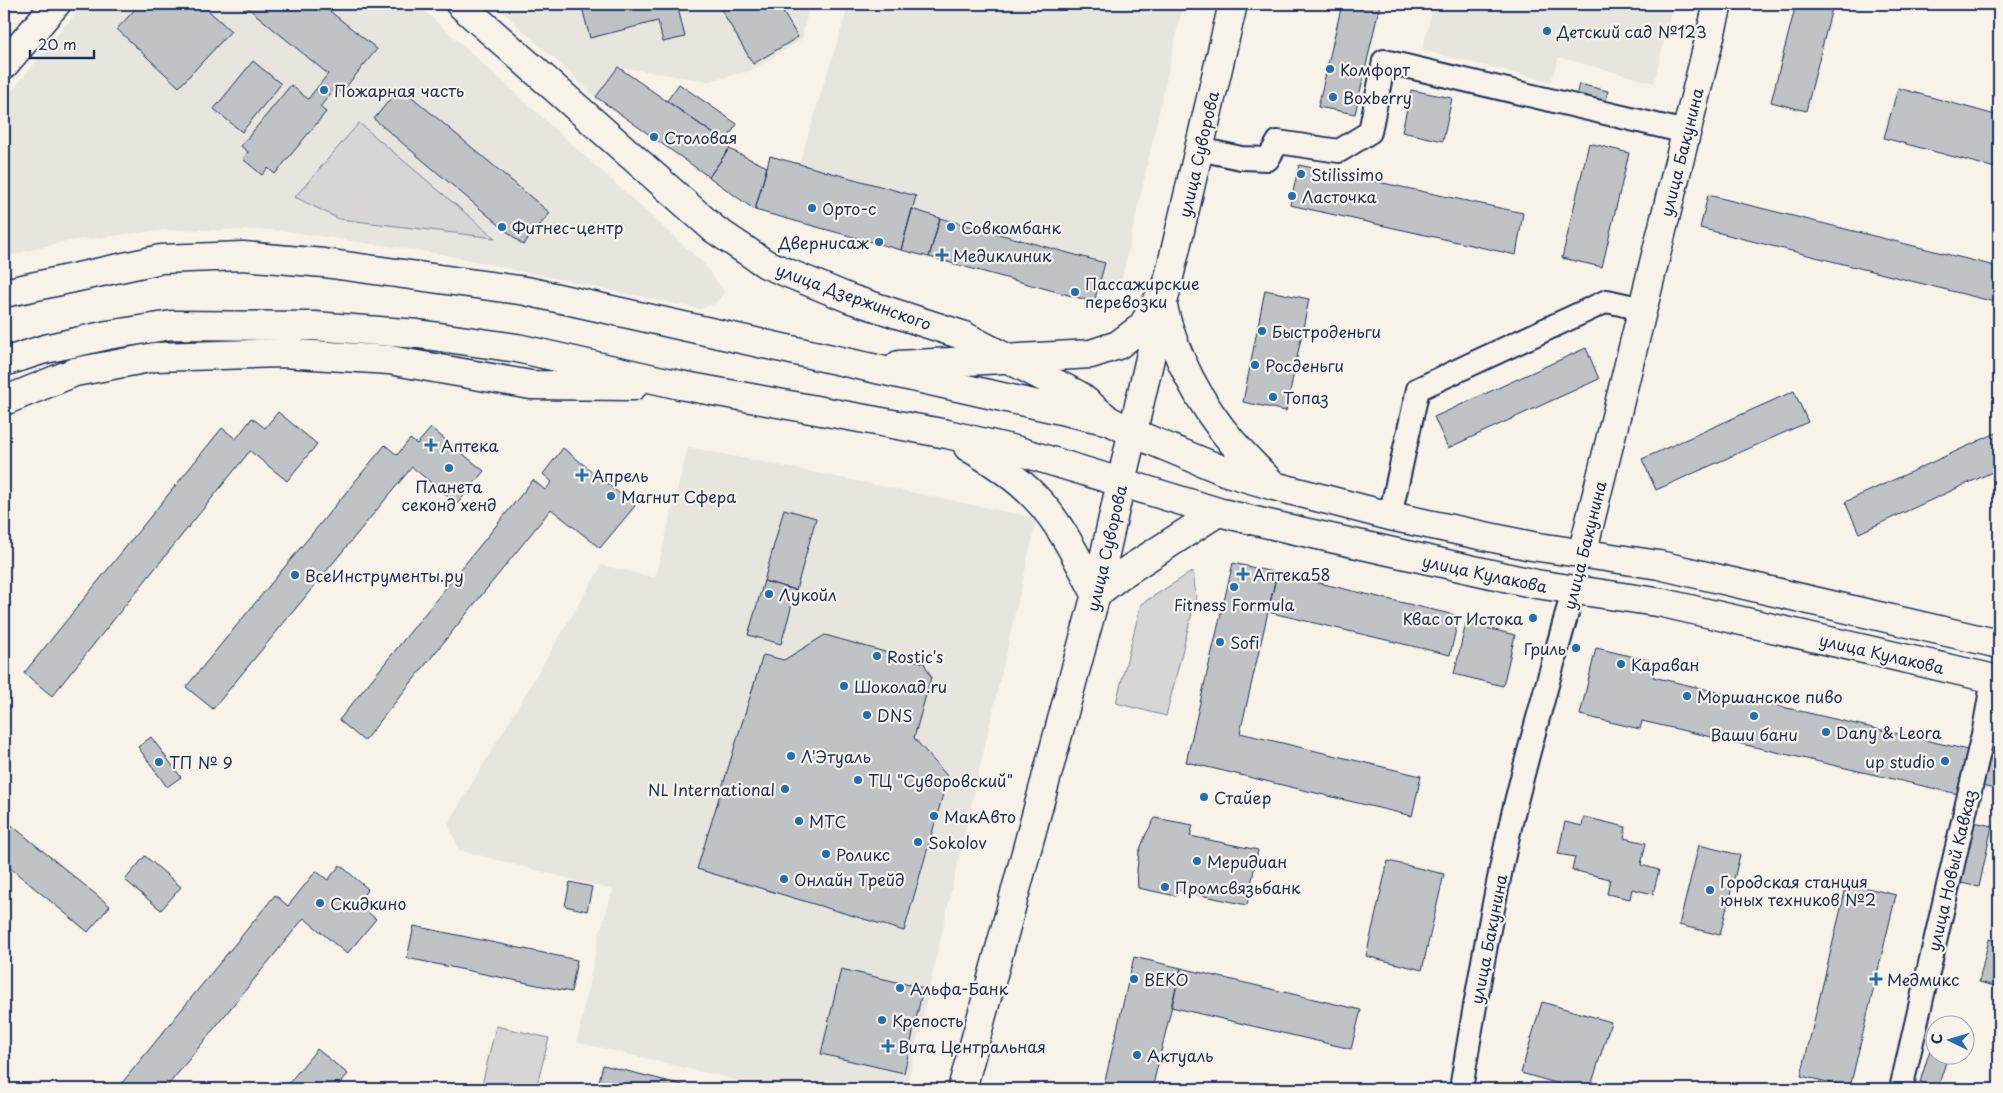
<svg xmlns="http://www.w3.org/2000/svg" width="2003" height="1093" font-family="'Playpen Sans',sans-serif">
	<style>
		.built { fill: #e6e5de }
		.green { fill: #d7d6d4; stroke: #798299 }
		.building { fill: #c0c3c5; stroke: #1b2f5e }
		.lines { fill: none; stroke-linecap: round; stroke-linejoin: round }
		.street-casing { stroke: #1b2f5e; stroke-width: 26 }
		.secondary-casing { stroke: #1b2f5e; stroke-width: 31 }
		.primary-casing { stroke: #1b2f5e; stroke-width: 31 }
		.street { stroke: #f7f3e8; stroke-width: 22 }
		.secondary { stroke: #f7f3e8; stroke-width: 28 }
		.primary { stroke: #f7f3e8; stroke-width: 28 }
		.poi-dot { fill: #1f6fb2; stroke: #f7f3e8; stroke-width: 2 }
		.labels { text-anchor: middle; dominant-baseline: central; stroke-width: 4.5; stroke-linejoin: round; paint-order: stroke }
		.poi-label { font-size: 16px; fill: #1b2f5e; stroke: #f7f3e8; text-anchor: start }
		.street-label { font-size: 16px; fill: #1b2f5e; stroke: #f7f3e8 }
	</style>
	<rect width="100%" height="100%" fill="#f7f3e8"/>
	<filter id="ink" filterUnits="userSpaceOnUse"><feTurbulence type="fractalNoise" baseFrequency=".02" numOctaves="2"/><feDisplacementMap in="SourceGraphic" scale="10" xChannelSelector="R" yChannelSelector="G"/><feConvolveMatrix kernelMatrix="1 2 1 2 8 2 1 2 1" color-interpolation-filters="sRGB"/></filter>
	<g filter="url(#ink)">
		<path class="built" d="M4,4H17L4,19Z
			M83,4H417L703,263L724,292L716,303L700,309L441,254L278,230H164L66,241L4,257V101Z
			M494,4H809L802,39L750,71L709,81L618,67L596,97Z
			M849,4H1183L1120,287L1100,280L1103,262L912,209L799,164Z
			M1434,4H1673L1654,83L1559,57L1551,82L1422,50Z
			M688,447L1037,518L906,1089H774L577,1042L599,935L613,890L459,850L448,824L602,565L655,578Z"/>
		<path class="green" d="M359,123L495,238L339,219L295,197Z
			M1193,571L1196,597L1166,716L1116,703L1141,604Z
			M496,1026L549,1038L536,1089H481Z"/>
		<path class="building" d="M140,4H201L231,31L179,87L117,29Z
			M243,4H321L377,49L341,93L335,88L320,107L326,112L275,174L268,168L262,175L243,159L248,152L241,146L291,85L308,99L328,74Z
			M581,4H677L685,37L663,42L658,21L590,38Z
			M718,4H778L798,37L753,64Z
			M1342,4H1380L1355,114L1318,107Z
			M1796,4H1833L1806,111L1771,102Z
			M253,61L281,84L242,132L214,109Z
			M618,67L731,146L709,177L596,97Z
			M679,84L737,124L725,142L667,101Z
			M1579,84L1608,91L1604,107L1575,100Z
			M400,87L550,213L523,245L374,119Z
			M1898,88L1999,116V169L1884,138Z
			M1411,90L1452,98L1443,141L1402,132Z
			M1589,143L1629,153L1602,267L1562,258Z
			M729,149L767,167L755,210L709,177Z
			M770,156L916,196L901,250L755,210Z
			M1299,165L1523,213L1516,255L1290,205Z
			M1708,195L1999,267V303L1700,228Z
			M912,209L940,218L929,257L901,250Z
			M940,218L1105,263L1094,302L929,257Z
			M1265,290L1309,299L1286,411L1243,402Z
			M1586,348L1599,379L1448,448L1434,417Z
			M1794,391L1808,422L1656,490L1642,459Z
			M278,412L317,444L287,481L250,451L52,696L24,673L222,428L236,439L252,418L265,428Z
			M431,428L484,471L457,504L412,467L213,709L186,687L385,445L397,455L410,439L417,444Z
			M1996,433L1999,441V469L1859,533L1845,502Z
			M563,448L635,506L600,548L551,509L364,741L339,720L533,480L545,490L552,482L543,474Z
			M784,509L816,518L796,590L764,581Z
			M1233,563L1277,573L1240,733L1421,776L1412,816L1186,762Z
			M1277,573L1459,616L1450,655L1268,612Z
			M764,581L796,590L781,644L748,635Z
			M1466,623L1515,635L1503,686L1454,674Z
			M825,635L924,663L931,677L914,738L948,777L904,931L697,869L763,655L784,660Z
			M1596,648L1656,662L1653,677L1968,750L1958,794L1642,721L1640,729L1580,715Z
			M151,737L181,777L167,787L138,747Z
			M1992,741L1999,743V790L1982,786Z
			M1584,817L1626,827L1624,838L1646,843L1641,865L1659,870L1653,894L1632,889L1630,899L1607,894L1610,879L1572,870L1575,857L1558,854L1565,822L1582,826Z
			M1155,818L1193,825L1190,836L1258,850L1247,905L1177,890L1176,896L1138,888L1137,870L1139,852L1146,834Z
			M4,819L110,906L88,932L4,863Z
			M1969,821L1992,826L1979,887L1957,882Z
			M1699,845L1740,855L1720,935L1679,925Z
			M145,856L181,887L161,910L125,880Z
			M1388,861L1444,874L1422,970L1366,956Z
			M340,865L368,889L357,903L376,919L347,954L304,918L165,1089H117L275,895L288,906L316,871L328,880Z
			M570,882L592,887L587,911L565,906Z
			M1847,883L1896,895L1850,1087L1801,1076Z
			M414,926L577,960L571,992L407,958Z
			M1989,939L1999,942V987L1979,982Z
			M1134,957L1181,968L1152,1089H1103Z
			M1181,968L1361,1010L1351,1049L1171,1007Z
			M841,969L923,988L904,1073L821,1054Z
			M1542,1002L1611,1022L1590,1089H1577L1521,1073Z
			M317,1049L348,1074L335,1089H284Z
			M1930,1050L1936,1052V1056H1948L1938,1087L1920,1082Z
			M603,1065L699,1089H597Z"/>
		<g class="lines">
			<g class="street-casing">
				<path id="street" d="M1199,149L1241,158L1268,159L1278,142L1339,151L1370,132L1384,61L1686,132
					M1390,516L1418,389L1607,301L1643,309
					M1461,1089C1476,997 1492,905 1513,814C1531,739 1553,665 1573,591
					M1901,1089L1984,730L1993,679"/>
			</g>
			<g class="secondary-casing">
				<path id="secondary" d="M1582,554L1718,4"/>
			</g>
			<g class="primary-casing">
				<path id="primary" d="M460,4L714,229L766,264L851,299L962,335L1078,395L1105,417
					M4,65L56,4
					M4,293L161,259L243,256L324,263L526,291L1110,421L1133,433L1227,472L1274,486L1390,516L1532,546L1659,565L1999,644
					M1163,307C1174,355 1201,406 1233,443C1246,458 1260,471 1273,485
					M4,362L45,349L108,335L172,325L314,326L418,334L517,348L680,385L947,434L1015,450L1218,512L1264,523L1536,584L1663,603L1999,680
					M899,365L1091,354L1118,345L1142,327L1158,300
					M4,401L75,372L155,357L283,353L389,360L531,385L633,386
					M968,447C992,461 1015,476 1035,497C1061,523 1079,562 1096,594L1119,576L1218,512
					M962,1089L1096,594L1121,482L1233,4"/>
			</g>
			<use href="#street" class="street"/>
			<use href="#secondary" class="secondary"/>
			<use href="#primary" class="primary"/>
		</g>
	</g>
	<g class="poi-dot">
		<circle cx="1547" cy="31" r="5"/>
		<circle cx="1330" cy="69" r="5"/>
		<circle cx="324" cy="90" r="5"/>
		<circle cx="1333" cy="97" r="5"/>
		<circle cx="654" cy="137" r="5"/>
		<circle cx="1301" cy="174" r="5"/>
		<circle cx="1292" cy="196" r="5"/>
		<circle cx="812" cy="208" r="5"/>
		<circle cx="502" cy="227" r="5"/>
		<circle cx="951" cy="227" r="5"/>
		<circle cx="879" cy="242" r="5"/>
		<path d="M939.5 247.5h5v5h5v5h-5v5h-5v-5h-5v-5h5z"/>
		<circle cx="1075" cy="292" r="5"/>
		<circle cx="1262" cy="331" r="5"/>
		<circle cx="1255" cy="365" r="5"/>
		<circle cx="1273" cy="397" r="5"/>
		<path d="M428.5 437.5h5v5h5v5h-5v5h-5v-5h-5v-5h5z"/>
		<circle cx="449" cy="468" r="5"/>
		<path d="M579.5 467.5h5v5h5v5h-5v5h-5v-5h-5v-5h5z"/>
		<circle cx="611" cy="496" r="5"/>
		<path d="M1240.5 566.5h5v5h5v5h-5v5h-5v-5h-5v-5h5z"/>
		<circle cx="295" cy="575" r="5"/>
		<circle cx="1234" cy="587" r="5"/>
		<circle cx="769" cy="594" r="5"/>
		<circle cx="1533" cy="618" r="5"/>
		<circle cx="1220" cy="642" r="5"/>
		<circle cx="1576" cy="648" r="5"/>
		<circle cx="877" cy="656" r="5"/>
		<circle cx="1621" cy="664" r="5"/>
		<circle cx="844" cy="686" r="5"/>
		<circle cx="1687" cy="696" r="5"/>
		<circle cx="867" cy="715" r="5"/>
		<circle cx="1754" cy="716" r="5"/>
		<circle cx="1826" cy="732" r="5"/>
		<circle cx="791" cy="756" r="5"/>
		<circle cx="1945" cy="761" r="5"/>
		<circle cx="159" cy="762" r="5"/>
		<circle cx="858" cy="780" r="5"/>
		<circle cx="785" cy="789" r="5"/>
		<circle cx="1204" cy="797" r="5"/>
		<circle cx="934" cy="816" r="5"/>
		<circle cx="799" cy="821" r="5"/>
		<circle cx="918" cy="842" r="5"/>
		<circle cx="826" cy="854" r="5"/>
		<circle cx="1197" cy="861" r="5"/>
		<circle cx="784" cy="879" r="5"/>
		<circle cx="1165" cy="887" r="5"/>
		<circle cx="1710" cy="890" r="5"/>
		<circle cx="320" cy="903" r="5"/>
		<circle cx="1134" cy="979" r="5"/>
		<path d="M1873.5 971.5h5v5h5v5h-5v5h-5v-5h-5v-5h5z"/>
		<circle cx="900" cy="988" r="5"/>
		<circle cx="882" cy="1020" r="5"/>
		<path d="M885.5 1038.5h5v5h5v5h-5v5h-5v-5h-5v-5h5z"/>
		<circle cx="1137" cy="1055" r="5"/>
	</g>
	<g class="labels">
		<g class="poi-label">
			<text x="1557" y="31">Детский сад №123</text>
			<text x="1340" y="69">Комфорт</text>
			<text x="334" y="90">Пожарная часть</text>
			<text x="1343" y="97">Boxberry</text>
			<text x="664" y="137">Столовая</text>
			<text x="1311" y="174">Stilissimo</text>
			<text x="1302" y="196">Ласточка</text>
			<text x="822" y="208">Орто-с</text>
			<text x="512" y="227">Фитнес-центр</text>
			<text x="961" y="227">Совкомбанк</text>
			<text x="869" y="242" text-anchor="end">Двернисаж</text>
			<text x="953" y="255">Медиклиник</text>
			<text x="1085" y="283">Пассажирские<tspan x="1085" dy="18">перевозки</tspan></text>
			<text x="1272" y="331">Быстроденьги</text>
			<text x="1265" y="365">Росденьги</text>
			<text x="1283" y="397">Топаз</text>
			<text x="441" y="445">Аптека</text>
			<text x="592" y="475">Апрель</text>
			<text x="449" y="486" text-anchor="middle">Планета<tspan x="449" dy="18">секонд хенд</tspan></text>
			<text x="621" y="496">Магнит Сфера</text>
			<text x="1253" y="574">Аптека58</text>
			<text x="305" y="575">ВсеИнструменты.ру</text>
			<text x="779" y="594">Лукойл</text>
			<text x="1234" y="604" text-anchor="middle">Fitness Formula</text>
			<text x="1523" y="618" text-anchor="end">Квас от Истока</text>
			<text x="1230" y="642">Sofi</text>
			<text x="1566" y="648" text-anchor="end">Гриль</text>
			<text x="887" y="656">Rostic's</text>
			<text x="1631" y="664">Караван</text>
			<text x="854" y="686">Шоколад.ru</text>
			<text x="1697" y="696">Моршанское пиво</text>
			<text x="877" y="715">DNS</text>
			<text x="1836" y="732">Dany &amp; Leora</text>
			<text x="1754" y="734" text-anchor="middle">Ваши бани</text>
			<text x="801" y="756">Л'Этуаль</text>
			<text x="1935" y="761" text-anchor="end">up studio</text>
			<text x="169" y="762">ТП № 9</text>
			<text x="868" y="780">ТЦ "Суворовский"</text>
			<text x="775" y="789" text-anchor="end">NL International</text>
			<text x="1214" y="797">Стайер</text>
			<text x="944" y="816">МакАвто</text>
			<text x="809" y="821">МТС</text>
			<text x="928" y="842">Sokolov</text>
			<text x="836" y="854">Роликс</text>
			<text x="1207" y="861">Меридиан</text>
			<text x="794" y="879">Онлайн Трейд</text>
			<text x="1720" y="881">Городская станция<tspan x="1720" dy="18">юных техников №2</tspan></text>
			<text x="1175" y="887">Промсвязьбанк</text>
			<text x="330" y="903">Скидкино</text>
			<text x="1144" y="979">ВЕКО</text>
			<text x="1887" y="979">Медмикс</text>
			<text x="910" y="988">Альфа-Банк</text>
			<text x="892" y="1020">Крепость</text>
			<text x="898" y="1046">Вита Центральная</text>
			<text x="1147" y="1055">Актуаль</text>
		</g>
		<g class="street-label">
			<text transform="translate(1681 152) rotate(-76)">улица Бакунина</text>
			<text transform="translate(1198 154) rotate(-77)">улица Суворова</text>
			<text transform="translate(854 296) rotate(20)">улица Дзержинского</text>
			<text transform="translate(1584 545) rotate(-76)">улица Бакунина</text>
			<text transform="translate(1106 548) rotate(-77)">улица Суворова</text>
			<text transform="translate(1485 573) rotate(12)">улица Кулакова</text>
			<text transform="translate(1882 653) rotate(13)">улица Кулакова</text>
			<text transform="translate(1951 870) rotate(-77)">улица Новый Кавказ</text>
			<text transform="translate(1488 939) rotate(-79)">улица Бакунина</text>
		</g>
	</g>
	<rect width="2003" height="1093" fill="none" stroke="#f7f3e8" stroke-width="20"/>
	<rect x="10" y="10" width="1983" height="1073" fill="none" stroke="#1b2f5e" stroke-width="2" filter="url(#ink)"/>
	<g transform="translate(1950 1040) rotate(275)"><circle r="24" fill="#f7f3e8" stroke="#9fa5b1"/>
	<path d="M0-4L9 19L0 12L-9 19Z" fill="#1f6fb2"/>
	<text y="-8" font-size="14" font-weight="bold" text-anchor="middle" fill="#1b2f5e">С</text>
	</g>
	<path d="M30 50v8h64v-8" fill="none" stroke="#1b2f5e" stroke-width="2.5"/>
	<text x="38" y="50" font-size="15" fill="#1b2f5e" stroke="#f7f3e8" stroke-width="4" paint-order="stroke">20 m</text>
</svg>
